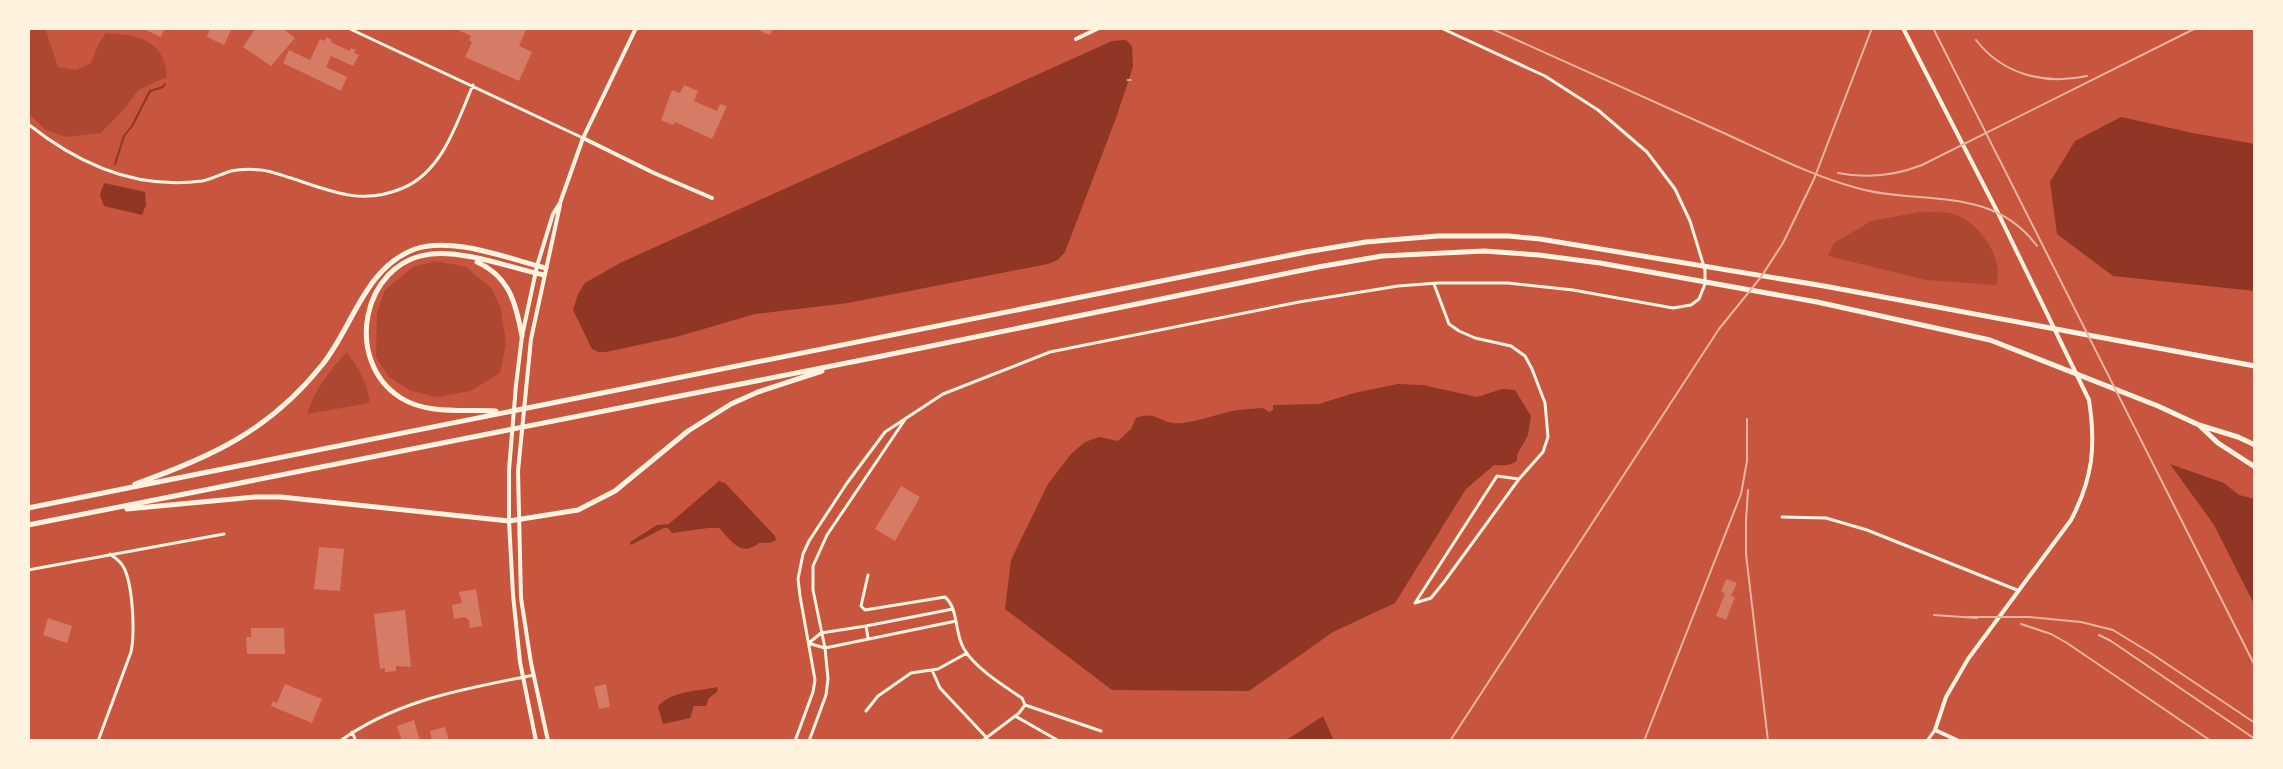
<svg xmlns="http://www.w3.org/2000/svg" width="2283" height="769" font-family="Karla,sans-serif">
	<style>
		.green { fill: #ae4732 }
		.water { fill: #8f3625 }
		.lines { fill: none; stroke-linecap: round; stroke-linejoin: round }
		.stream { stroke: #8f3625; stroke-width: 2 }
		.building { fill: #d67c66 }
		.path { stroke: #fff3e0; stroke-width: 1 }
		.minor { stroke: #fff3e0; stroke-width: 3 }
		.tertiary { stroke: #fff3e0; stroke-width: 4 }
		.secondary { stroke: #fff3e0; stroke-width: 4 }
		.motorway { stroke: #fff3e0; stroke-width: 5 }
		.rail { stroke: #e9b49f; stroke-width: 2 }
	</style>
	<rect width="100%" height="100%" fill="#c8553d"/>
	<path class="green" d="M28,28H45L58,67L76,70L91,63L99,43L106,33C138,35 165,40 167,77L138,90L125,108L101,133L66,137L46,130L28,113Z
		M1920,212C1930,212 1943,211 1953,214C1979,221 2005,259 1996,285L1926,280L1828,256L1834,243L1871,221Z
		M436,261L466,267L492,289L501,309L506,343L500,373L470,391L437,397L411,391L389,377L376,357L377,313L385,290L413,267Z
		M347,352C358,367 368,384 370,403L307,414C315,389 329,371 347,352Z"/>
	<path class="water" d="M1126,40L1132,46L1133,67L1116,118L1065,252L1058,260L1048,264L848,303L755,314L676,337L606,352H598L592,349L573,310L578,294L585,283L620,263L1112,41Z
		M2121,117L2193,133L2255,144V291L2113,276L2057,234L2050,182L2075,141Z
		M104,183L145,192L146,205L142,215L104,206L100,195Z
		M1398,384L1423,385L1477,397L1502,389L1515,390L1531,416L1528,435L1517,455V460C1511,467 1503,465 1494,465L1466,489L1395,603L1333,632L1249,691L1112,690L1005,609L1011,560L1048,484L1071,454L1085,442L1099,437L1118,441L1131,429L1136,418C1155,411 1158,421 1173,423C1185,425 1213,416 1224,413C1237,409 1251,409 1263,408L1269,412L1273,410V405L1319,404L1354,393Z
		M2170,464L2224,483L2239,495L2255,499V606L2214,525Z
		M719,481L725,483L775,536L776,540L770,543H759C741,558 731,540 719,528H708L672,533L668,528H664L631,545L630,542L657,525L669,524Z
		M718,687L717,692L709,698L706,706H694L690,718L663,724L658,707C669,691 699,691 718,687Z
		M1323,716L1334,741H1285Z"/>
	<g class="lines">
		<path class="stream" d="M115,164L124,136L132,126L150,91L163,87L165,84"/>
	</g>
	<path class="building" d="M141,28H165L161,37Z
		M210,28H232L224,45L207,37Z
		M256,28H282L295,38L271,66L243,47Z
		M454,28H527L519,46L532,52L519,81L465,57L472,42L469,40L471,36Z
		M753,28H774L770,35Z
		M326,37L332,40L330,42L350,51L351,48L356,50L354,53L359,55L353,66L331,56L326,67L347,77L341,91L283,63L289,50L310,60L320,39L325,41Z
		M684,85L698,91L694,101L717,111L720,104L727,106L712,139L675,122L673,125L661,120L672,90L680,93Z
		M901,486L920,497L895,541L875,529Z
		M319,547L344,549L340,591L314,589Z
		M1726,579L1737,583L1731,596L1735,597L1726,620L1716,616L1725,593L1721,592Z
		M476,589L482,626L470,628L469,620L465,617L454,619L452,605L462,603L459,592Z
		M405,610L411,667L396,666V671L385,672V668L380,669L374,614Z
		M48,618L72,626L67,643L43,635Z
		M251,628H284L285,654H247L246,637H251Z
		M285,684L322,699L312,723L271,706L273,701L277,703Z
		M606,684L610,707L599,709L594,687Z
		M414,720L420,741H402L397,726Z
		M445,727L449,741H432L430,731Z"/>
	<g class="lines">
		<path class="path" d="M1127,80H1131"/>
		<path class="minor" d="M348,28L583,138
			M28,124C78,164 136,190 202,181C212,179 221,174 231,171C240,169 252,169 261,170C271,171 281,175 291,178C331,191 361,206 403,188C443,171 457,122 473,85
			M1434,284L1449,324L1459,331L1475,338L1511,346L1525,356L1532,369L1545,403L1548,437L1543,452L1519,479L1444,582L1431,598L1415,603L1497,476L1519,479
			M1782,517L1826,518L1867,530L2017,590
			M28,570L224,534
			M868,575L861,606L865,610L945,597C959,609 954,633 964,649C975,668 1004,686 1022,698L1025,705L1101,731
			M866,626L953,609
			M809,643L821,633L866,626L868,638
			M811,644L825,648L956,621
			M932,670L940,688L987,738
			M866,711L878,696L911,673L938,669L967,653
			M1015,716L1059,741
			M352,732L356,741
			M98,741L131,652C135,633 133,586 124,568C121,561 115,558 110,554
			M340,741C399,699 465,689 534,675
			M795,741L813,692L815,680L800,596L798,579L803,554L809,541L847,483L885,432L943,394L1050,352L1299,302L1398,286L1438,283H1508L1573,290L1673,308L1691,305L1699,299L1705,284V270L1690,221L1675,189L1647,152L1598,110L1545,76L1441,28
			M809,741L826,695L828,679L825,648L813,590V566L827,535L906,418
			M982,741L1019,713L1025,705
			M1927,741L1935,730"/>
		<path class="tertiary" d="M1903,28L1998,213L2089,400C2096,446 2093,478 2071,520L1968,659L1946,697L1935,730L1959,741
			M1076,39L1099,28
			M583,138L654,173L712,198"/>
		<path class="secondary" d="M536,741L520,662L513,595L509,521V470L516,385L522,336L537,266L553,214L560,203L583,138L636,28
			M548,741L531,663L521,598L518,471L531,339L560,205"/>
		<path class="motorway" d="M477,262C510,277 516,304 522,336
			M496,411C465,409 428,415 401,398C343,362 361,262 431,254C463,250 512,268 544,275
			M2200,426L2218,443L2255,467
			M135,484C212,457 270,430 322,365C353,327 364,268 415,249C452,236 509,259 546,268
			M28,508L1306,252L1366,242L1438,236H1509L1540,239L1824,286L2255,366
			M127,509L255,497H281L509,521L578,510L615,491L688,431L731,404L758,392L822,371
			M28,525L882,356L1318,267L1382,256L1484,251L1539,255L1600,263L1817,302L1990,340L2158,406L2199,425L2238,437L2255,445"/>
		<path class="rail" d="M1490,28C1565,62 1641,96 1717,130C1762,150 1809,175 1857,188C1920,206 1991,184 2037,246
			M1933,28L2255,666
			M1976,40C2003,75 2045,85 2087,76
			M1838,173C1868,179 1894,176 1922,165L2196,28
			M1748,490L1746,521V554L1768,741
			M1934,615L1977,618
			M1967,617H2029L2081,622L2113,630L2149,652L2255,723
			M2021,624L2051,634L2067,643L2211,741
			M2099,635L2111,641L2255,739
			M1450,741L1719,329L1761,277L1783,243L1814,179L1872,28
			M1644,741L1741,494L1747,461V419"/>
	</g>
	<rect width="2283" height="769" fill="none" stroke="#fff3e0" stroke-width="60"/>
</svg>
